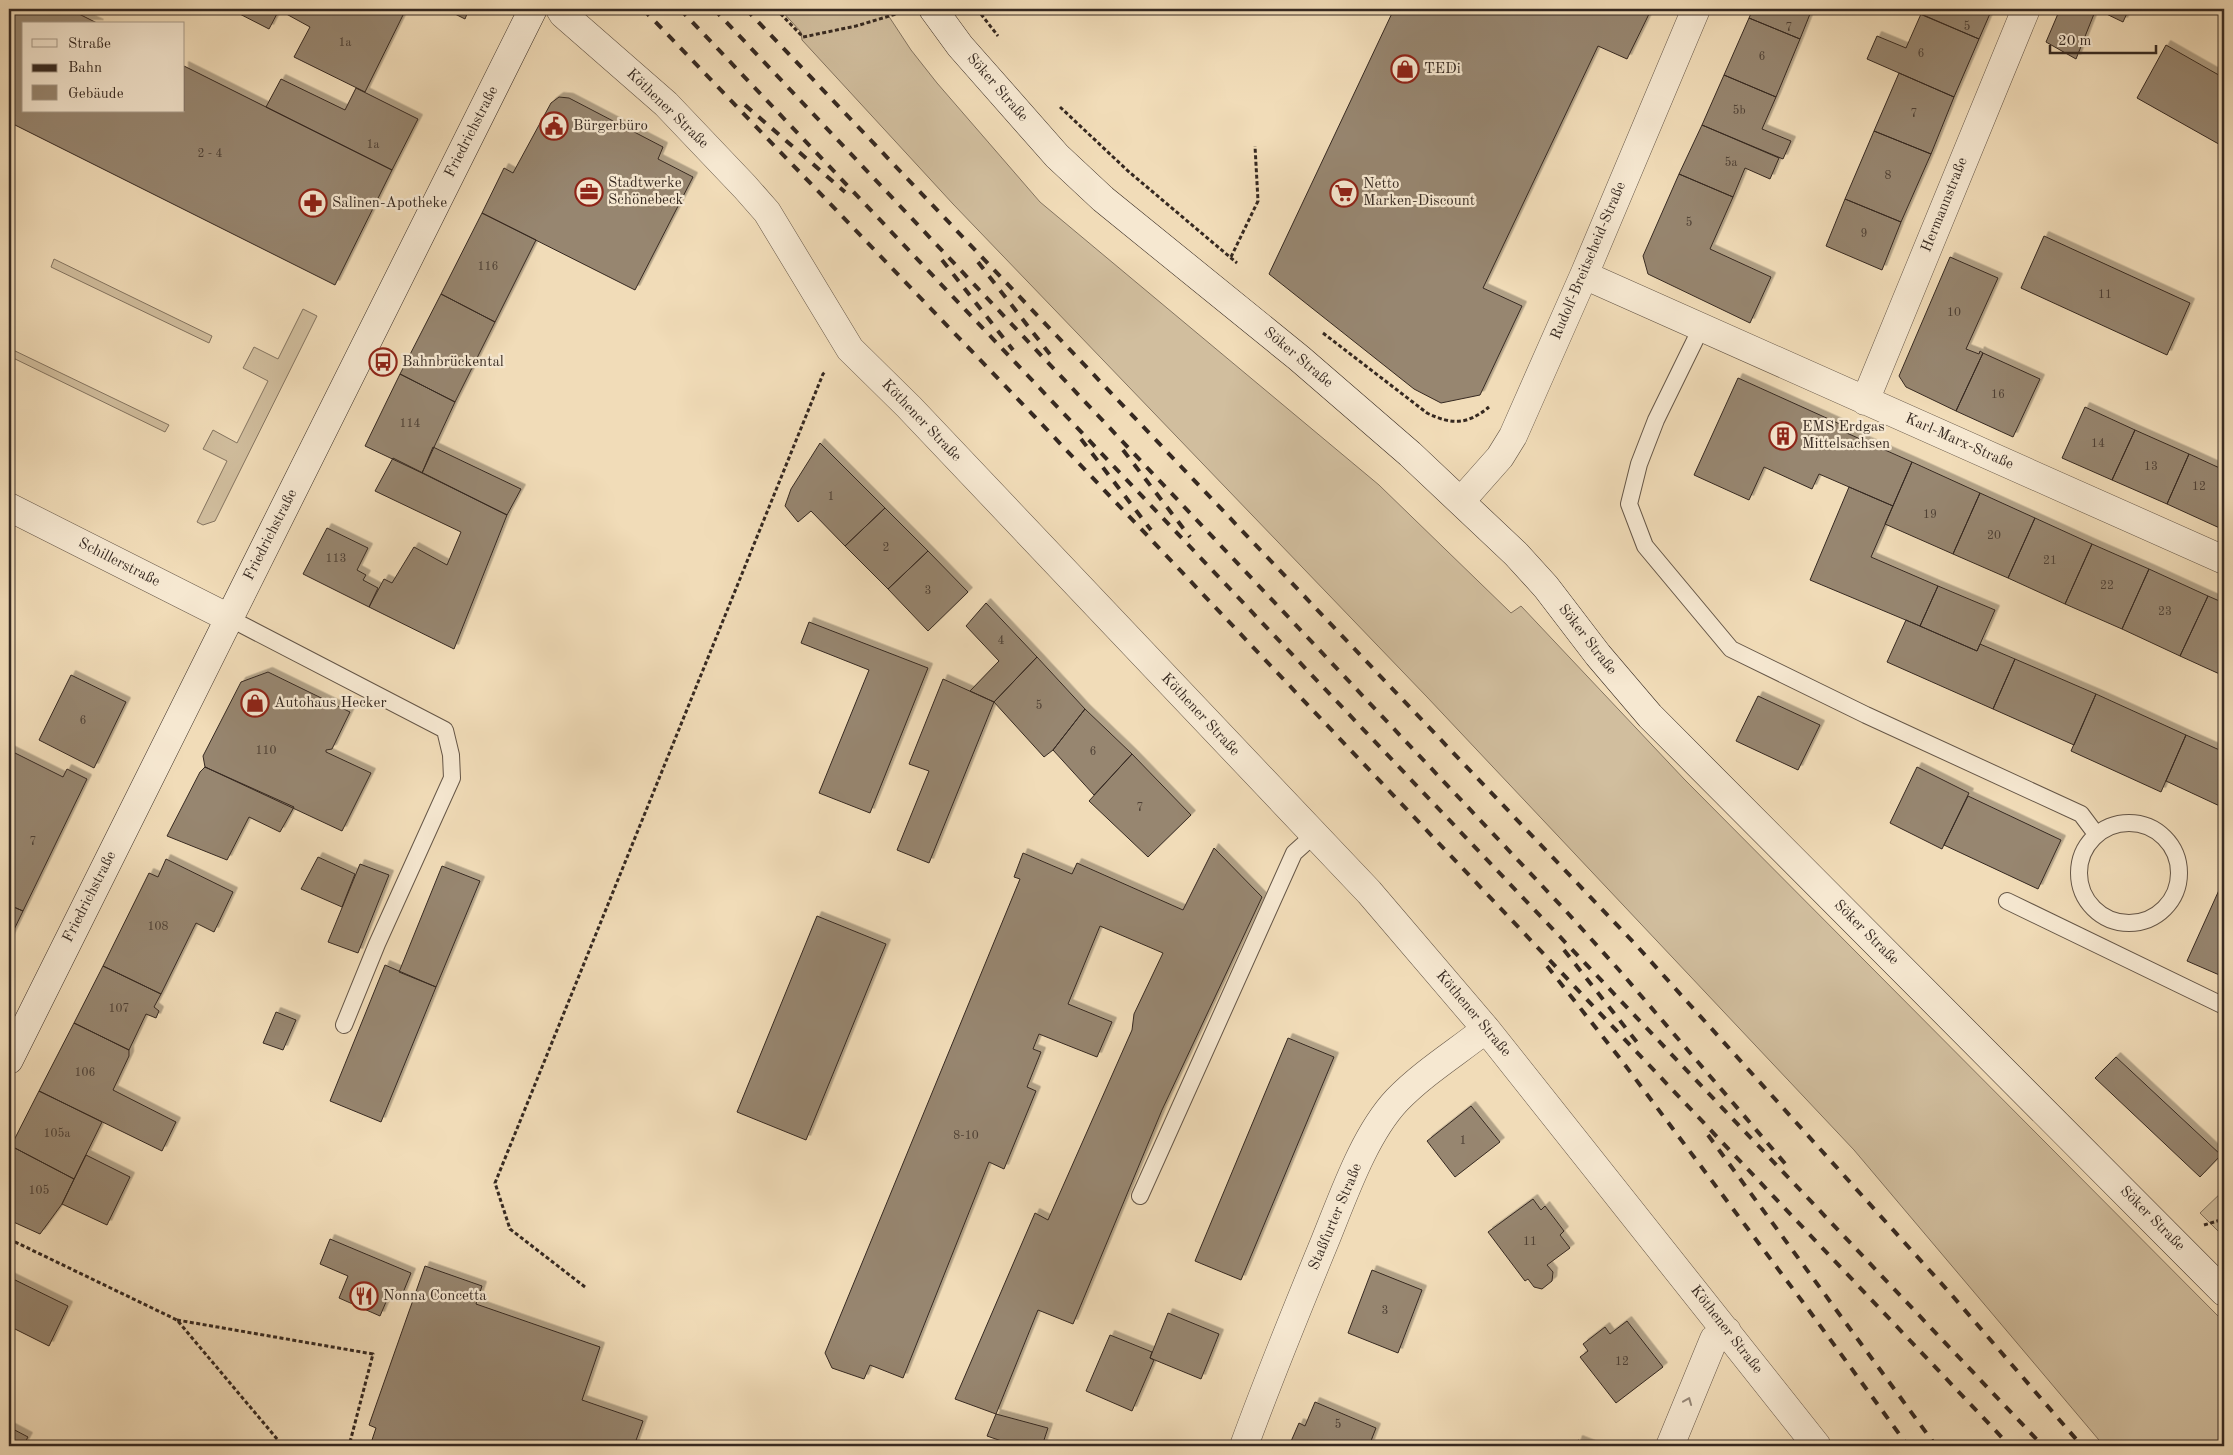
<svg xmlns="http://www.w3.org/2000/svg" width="2233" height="1455" font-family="'Old Standard TT',serif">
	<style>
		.grass { fill: #d1be9e; stroke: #847460 }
		.building { fill: #978670; stroke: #362921; filter: url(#shadow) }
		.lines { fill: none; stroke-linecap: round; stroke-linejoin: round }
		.lane-casing { stroke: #655647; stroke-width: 18 }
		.street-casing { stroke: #655647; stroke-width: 29 }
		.secondary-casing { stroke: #362921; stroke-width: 29 }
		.path { stroke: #362921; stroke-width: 3; stroke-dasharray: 4 2.5; stroke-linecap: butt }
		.lane { stroke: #f6e8d1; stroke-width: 16 }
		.street { stroke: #f6e8d1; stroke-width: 28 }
		.secondary { stroke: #f6e8d1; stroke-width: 28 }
		.rail { stroke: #362921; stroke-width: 4; stroke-dasharray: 9 9; stroke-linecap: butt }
		.oneway { stroke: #968879 }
		.labels { text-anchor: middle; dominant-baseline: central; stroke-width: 4.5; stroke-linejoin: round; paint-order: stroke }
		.number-label { font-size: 12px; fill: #4e4035 }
		.poi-label { font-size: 15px; fill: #362921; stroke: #f6e8d1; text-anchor: start }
		.street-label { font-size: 15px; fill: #362921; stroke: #f6e8d1 }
	</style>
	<defs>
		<filter id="shadow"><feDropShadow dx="4.5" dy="-4.5" stdDeviation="0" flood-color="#0004"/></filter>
	</defs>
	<rect width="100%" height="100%" fill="#f1dcb8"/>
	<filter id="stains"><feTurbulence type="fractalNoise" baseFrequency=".004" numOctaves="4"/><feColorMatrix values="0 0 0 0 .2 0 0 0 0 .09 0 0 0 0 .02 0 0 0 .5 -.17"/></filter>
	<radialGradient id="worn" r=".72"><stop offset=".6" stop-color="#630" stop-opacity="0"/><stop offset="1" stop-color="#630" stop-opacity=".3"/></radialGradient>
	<path class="grass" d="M780,9H884L911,50L937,83L1040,202L1379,485L1511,613L1521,606L1685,780L2224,1322V1446H2104L1854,1150L1427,697L953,204L802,40L801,32Z
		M54,259L212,336L209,343L51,267Z
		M303,309L317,316L215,521L203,525L197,522L227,461L203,449L213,430L237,443L268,381L243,368L254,347L278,359Z
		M11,349L169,425L165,432L9,356Z
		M2224,1190V1237L2200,1213Z"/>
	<path class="building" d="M9,9H69L99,24H24V111H184V66L392,170L335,285L9,122Z
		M230,9H406L365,92L294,57L310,27L279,10L269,29Z
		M445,9H469L465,19Z
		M1394,9H1643L1650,12L1627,59L1598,46L1483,288L1522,306L1480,395L1441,403L1414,389L1269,274Z
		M1753,9H1812L1800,39L1749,18Z
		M1908,9H1992L1979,39Z
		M2060,9H2096L2076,59L2046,42Z
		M2096,9H2129L2123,22Z
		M1921,14L1979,39L1954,97L1867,59L1877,36L1906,48Z
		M1749,18L1800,39L1776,97L1724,75Z
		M2166,45L2224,78V147L2137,98Z
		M1899,73L1954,97L1931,154L1874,131Z
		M1724,75L1776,97L1762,129L1791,141L1783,159L1702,125Z
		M281,79L345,110L356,88L418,119L392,170L266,107Z
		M559,97L569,98L663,147L658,159L693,177L635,290L482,213L504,168L513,173L551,103Z
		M1702,125L1779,158L1770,179L1745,168L1733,197L1679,174Z
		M1874,131L1931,154L1901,222L1845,199Z
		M1679,174L1733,197L1710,249L1771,277L1750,323L1648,274L1643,256Z
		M1845,199L1901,222L1882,270L1826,246Z
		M482,213L536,240L495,322L441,294Z
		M2044,236L2190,303L2167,355L2021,288Z
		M1950,257L1998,278L1966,349L1979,354L1980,351L1983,353L1956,411L1906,387L1899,376Z
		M441,294L495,322L455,402L400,374Z
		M1983,353L2040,379L2013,437L1956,411Z
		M400,374L455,402L422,473L365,446Z
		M1738,378L1842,425L1840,430L1912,462L1893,506L1819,474L1812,489L1764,467L1749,500L1694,475Z
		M2085,407L2135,430L2112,480L2062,458Z
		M2135,430L2189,454L2167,504L2112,480Z
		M820,443L885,508L845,546L811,511L798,522L785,506L791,489Z
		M433,447L521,489L507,515L422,473Z
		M2189,454L2224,470V530L2167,504Z
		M393,458L507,515L454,649L369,607L384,579L392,583L414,547L447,565L461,532L375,491Z
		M1912,462L1980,493L1953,554L1885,524Z
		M1849,487L1893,506L1871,557L1938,586L1920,626L1810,580Z
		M1980,493L2035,518L2008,578L1953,554Z
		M885,508L928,551L888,589L845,546Z
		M2035,518L2092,544L2065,604L2008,578Z
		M327,528L368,548L357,570L366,575L363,580L378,588L369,607L303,574Z
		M2092,544L2149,569L2122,629L2065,604Z
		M928,551L968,592L928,631L888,589Z
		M2149,569L2208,596L2180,656L2122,629Z
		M1938,586L1995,610L1977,651L1920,626Z
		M2208,596L2224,603V676L2180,656Z
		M986,603L1037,657L994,702L970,691L999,661L966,626Z
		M1906,620L1977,651L1980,644L2015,659L1993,709L1887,662Z
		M809,622L928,668L870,813L819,793L869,670L801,643Z
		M1037,657L1085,709L1053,750L1044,757L994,702Z
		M2015,659L2096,694L2074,745L1993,709Z
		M268,672L350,712L332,749L326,750V752L371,773L342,831L205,767L203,756L241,682Z
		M71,675L126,702L94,768L39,740Z
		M943,679L994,702L929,863L897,850L929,771L909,764Z
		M2096,694L2186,735L2161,792L2071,751Z
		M1758,696L1820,725L1798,770L1736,741Z
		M1085,709L1132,754L1094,795L1053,750Z
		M2186,735L2224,752V808L2166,781Z
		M9,750L63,777L67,769L87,779L23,911L9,905Z
		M1132,754L1191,815L1148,857L1089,801Z
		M205,767L294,807L280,832L249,817L227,860L167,836L200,772Z
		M1917,767L1969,793L1942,849L1890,823Z
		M1968,796L2061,840L2038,889L1944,845Z
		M1214,848L1262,897L1162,1110L1073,1324L1038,1310L996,1414L955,1399L1035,1213L1048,1220L1132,1030L1134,1014L1163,953L1100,926L1068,1004L1112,1022L1097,1057L1039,1034L1033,1049L1041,1052L1027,1087L1036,1091L1004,1169L989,1162L903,1378L870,1365L864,1379L832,1368L825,1353L1020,879L1014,877L1023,853L1072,874L1077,863L1183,910Z
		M318,857L355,874L342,907L301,889Z
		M166,859L233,892L214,932L196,923L161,994L103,966L149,873L158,877Z
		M360,864L389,875L358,953L328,942Z
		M442,866L480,881L436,987L399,972Z
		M2224,879V977L2187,961Z
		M9,905L23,911L9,940Z
		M817,916L886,944L806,1140L737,1112Z
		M385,965L436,987L381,1122L330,1101Z
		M103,966L161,994L154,1007L159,1011L156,1018L146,1014L129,1050L74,1023Z
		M276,1012L296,1020L283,1050L263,1043Z
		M74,1023L129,1050V1056L113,1090L176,1122L162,1151L39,1091Z
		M1288,1038L1334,1057L1241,1280L1195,1261Z
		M2116,1057L2221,1155L2200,1177L2095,1078Z
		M39,1091L102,1122L74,1179L11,1146Z
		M1471,1106L1500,1142L1455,1177L1427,1141Z
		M11,1146L74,1179L62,1204L40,1234L9,1220V1151Z
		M86,1155L130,1177L107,1225L62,1204Z
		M1533,1199L1541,1210L1545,1206L1564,1231L1560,1235L1570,1248L1547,1265L1553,1272L1552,1281L1542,1289L1534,1287L1528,1279L1525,1281L1488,1232Z
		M330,1239L411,1273L400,1300L389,1295L380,1316L339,1298L348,1276L320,1264Z
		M425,1266L482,1286L476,1304L600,1347L582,1400L643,1421L634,1446H370L376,1428L369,1425Z
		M1372,1270L1422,1290L1398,1353L1348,1333Z
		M9,1277L68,1306L49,1346L9,1326Z
		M1168,1313L1219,1334L1201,1379L1150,1358Z
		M1627,1321L1663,1367L1616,1403L1580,1357L1588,1351L1583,1344L1605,1327L1610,1334Z
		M1110,1335L1152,1352L1150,1358L1154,1360L1132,1411L1086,1391Z
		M1315,1402L1376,1428L1369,1446H1289L1299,1423L1305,1426Z
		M996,1414L1048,1428L1042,1446H1016L987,1436Z
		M9,1427L28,1437L23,1446H9Z
		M1578,1440L1593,1446H1576Z"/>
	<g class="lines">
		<g class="lane-casing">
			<path id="lane" d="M1701,328L1656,420L1639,464L1629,504L1645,546L1731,649L1866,715L2081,814L2096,834
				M229,618L445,730L451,755L452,778L377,944L344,1025
				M2079 873a50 50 0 1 1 100 0a50 50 0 1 1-100 0Z
				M2007,901L2224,1006
				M1140,1196L1294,853L1314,835"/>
		</g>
		<g class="street-casing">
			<path id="street" d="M560,9L563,14L666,104L745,187L767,212L850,349L909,407L1369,892L1486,1029L1817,1446
				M1584,275L2224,560
				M1865,401L2026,9
				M1461,501L1500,457L1513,436L1584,275L1696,9
				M9,507L229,618
				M1244,1446C1269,1377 1297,1309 1325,1241C1343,1197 1364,1135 1397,1100C1423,1073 1457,1052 1486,1029
				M1670,1446L1714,1339L1727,1331"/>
		</g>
		<g class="secondary-casing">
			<path id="secondary" d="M933,9L960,46L1057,156L1103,199L1299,358L1410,454L1516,554L1546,587L1598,655L1650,716L2224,1292
				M9,1060L533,9"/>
		</g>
		<path class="path" d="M776,9L803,37L856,26L896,14
			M977,9L998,36
			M1060,107L1128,171L1237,263
			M1231,257L1258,201L1255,146
			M1323,333L1427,413C1452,425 1467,425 1489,407
			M2204,1225L2224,1219
			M9,1239L177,1320L283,1446
			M585,1287L510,1229L495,1183L823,374L826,371
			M177,1320L373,1354L349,1446"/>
		<use href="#lane" class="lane"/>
		<use href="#street" class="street"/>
		<use href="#secondary" class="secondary"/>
		<path class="rail" d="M643,9L1034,416L2010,1446
			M680,9L2043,1446
			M714,9L1565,910L1619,970L1788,1167
			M746,9L1636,945L1950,1293L2082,1446
			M745,105L845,192
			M942,260L1013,350
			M978,262L1052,357
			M1081,439L1151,530
			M1123,450L1190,537
			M1564,950L1640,1046
			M1547,966L1622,1061L1808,1309L1908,1446
			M1708,1135L1936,1446"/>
	</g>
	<defs><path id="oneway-chevron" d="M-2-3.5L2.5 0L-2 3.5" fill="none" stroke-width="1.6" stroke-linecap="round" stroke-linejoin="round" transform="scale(1.25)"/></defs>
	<use class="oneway" href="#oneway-chevron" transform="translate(1688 1401) rotate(-68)"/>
	<defs>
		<g id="shop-ring" transform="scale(1.4375)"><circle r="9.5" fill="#f6e8d1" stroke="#8f2418" stroke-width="1.5"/><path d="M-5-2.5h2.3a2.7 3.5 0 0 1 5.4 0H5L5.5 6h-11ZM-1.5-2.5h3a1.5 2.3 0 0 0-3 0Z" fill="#8f2418"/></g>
		<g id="civic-ring" transform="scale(1.4375)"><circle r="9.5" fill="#f6e8d1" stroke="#8f2418" stroke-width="1.5"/><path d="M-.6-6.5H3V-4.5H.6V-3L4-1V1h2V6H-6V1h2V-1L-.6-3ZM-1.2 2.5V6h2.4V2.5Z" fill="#8f2418"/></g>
		<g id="office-ring" transform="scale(1.4375)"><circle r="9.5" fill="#f6e8d1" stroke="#8f2418" stroke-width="1.5"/><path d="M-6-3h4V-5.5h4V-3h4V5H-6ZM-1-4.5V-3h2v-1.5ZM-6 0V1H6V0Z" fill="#8f2418"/></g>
		<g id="supermarket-ring" transform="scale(1.4375)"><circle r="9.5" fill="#f6e8d1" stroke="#8f2418" stroke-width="1.5"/><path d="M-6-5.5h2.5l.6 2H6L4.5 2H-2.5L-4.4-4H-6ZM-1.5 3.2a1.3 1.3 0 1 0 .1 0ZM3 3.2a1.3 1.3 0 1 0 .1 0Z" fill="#8f2418"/></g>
		<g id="pharmacy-ring" transform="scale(1.4375)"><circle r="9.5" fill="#f6e8d1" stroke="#8f2418" stroke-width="1.5"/><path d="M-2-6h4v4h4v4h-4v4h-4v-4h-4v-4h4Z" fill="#8f2418"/></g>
		<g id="bus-ring" transform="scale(1.4375)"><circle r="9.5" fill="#f6e8d1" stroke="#8f2418" stroke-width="1.5"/><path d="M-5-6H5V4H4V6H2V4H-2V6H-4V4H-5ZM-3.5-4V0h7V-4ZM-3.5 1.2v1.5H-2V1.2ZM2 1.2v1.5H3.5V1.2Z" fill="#8f2418"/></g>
		<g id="building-ring" transform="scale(1.4375)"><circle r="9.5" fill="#f6e8d1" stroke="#8f2418" stroke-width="1.5"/><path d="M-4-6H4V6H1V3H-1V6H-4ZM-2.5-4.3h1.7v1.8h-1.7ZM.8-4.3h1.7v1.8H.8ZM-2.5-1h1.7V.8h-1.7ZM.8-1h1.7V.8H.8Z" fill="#8f2418"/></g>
		<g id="restaurant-ring" transform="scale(1.4375)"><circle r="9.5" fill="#f6e8d1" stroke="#8f2418" stroke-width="1.5"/><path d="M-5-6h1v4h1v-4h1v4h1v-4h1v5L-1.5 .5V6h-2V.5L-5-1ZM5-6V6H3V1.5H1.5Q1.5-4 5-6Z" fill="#8f2418"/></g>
	</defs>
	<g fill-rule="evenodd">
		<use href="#shop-ring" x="1405" y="69"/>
		<use href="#civic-ring" x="554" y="126"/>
		<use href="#office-ring" x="589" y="192"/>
		<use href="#supermarket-ring" x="1344" y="193"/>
		<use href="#pharmacy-ring" x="313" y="203"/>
		<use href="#bus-ring" x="383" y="362"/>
		<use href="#building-ring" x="1783" y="436"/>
		<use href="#shop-ring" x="255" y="703"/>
		<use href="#restaurant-ring" x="364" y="1296"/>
	</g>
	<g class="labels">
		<g class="number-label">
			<text x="1967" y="27">5</text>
			<text x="1789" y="28">7</text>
			<text x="345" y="43">1a</text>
			<text x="1921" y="54">6</text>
			<text x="1762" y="57">6</text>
			<text x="1739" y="111">5b</text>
			<text x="1914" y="114">7</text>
			<text x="373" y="145">1a</text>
			<text x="210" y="154">2 - 4</text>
			<text x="1731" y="163">5a</text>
			<text x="1888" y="176">8</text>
			<text x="1689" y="223">5</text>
			<text x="1864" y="234">9</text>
			<text x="488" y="267">116</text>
			<text x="2105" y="295">11</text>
			<text x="1954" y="313">10</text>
			<text x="1998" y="395">16</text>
			<text x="410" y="424">114</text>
			<text x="2098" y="444">14</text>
			<text x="2151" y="467">13</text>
			<text x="2199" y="487">12</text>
			<text x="831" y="497">1</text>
			<text x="1930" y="515">19</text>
			<text x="1994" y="536">20</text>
			<text x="886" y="548">2</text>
			<text x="336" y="559">113</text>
			<text x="2050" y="561">21</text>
			<text x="2107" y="586">22</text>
			<text x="928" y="591">3</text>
			<text x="2165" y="612">23</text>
			<text x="1001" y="641">4</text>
			<text x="1039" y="706">5</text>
			<text x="83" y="721">6</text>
			<text x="266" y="751">110</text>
			<text x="1093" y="752">6</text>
			<text x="1140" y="808">7</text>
			<text x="33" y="842">7</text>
			<text x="158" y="927">108</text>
			<text x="119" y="1009">107</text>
			<text x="85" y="1073">106</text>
			<text x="57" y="1134">105a</text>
			<text x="966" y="1136">8-10</text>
			<text x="1463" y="1141">1</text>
			<text x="39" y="1191">105</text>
			<text x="1530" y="1242">11</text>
			<text x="1385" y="1311">3</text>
			<text x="1622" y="1362">12</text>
			<text x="1338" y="1425">5</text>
		</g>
		<g class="poi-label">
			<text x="1424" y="69">TEDi</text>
			<text x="573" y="126">Bürgerbüro</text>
			<text x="608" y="183">Stadtwerke<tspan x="608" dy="17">Schönebeck</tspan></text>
			<text x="1363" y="184">Netto<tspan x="1363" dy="17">Marken-Discount</tspan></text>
			<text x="332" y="203">Salinen-Apotheke</text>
			<text x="402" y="362">Bahnbrückental</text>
			<text x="1802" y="427">EMS Erdgas<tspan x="1802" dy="17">Mittelsachsen</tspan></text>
			<text x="274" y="703">Autohaus Hecker</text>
			<text x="383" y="1296">Nonna Concetta</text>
		</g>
		<g class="street-label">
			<text transform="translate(997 88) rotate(49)">Söker Straße</text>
			<text transform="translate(667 109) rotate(44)">Köthener Straße</text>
			<text transform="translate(472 132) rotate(-63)">Friedrichstraße</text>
			<text transform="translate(1945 205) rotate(-68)">Hermannstraße</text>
			<text transform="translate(1589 261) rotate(-67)">Rudolf-Breitscheid-Straße</text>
			<text transform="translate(1298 358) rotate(40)">Söker Straße</text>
			<text transform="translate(921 421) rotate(46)">Köthener Straße</text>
			<text transform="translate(1959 442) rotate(24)">Karl-Marx-Straße</text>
			<text transform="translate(271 535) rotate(-63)">Friedrichstraße</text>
			<text transform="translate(119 563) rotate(27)">Schillerstraße</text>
			<text transform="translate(1587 640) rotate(52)">Söker Straße</text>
			<text transform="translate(1200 715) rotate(47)">Köthener Straße</text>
			<text transform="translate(90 897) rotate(-63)">Friedrichstraße</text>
			<text transform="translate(1866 933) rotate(45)">Söker Straße</text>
			<text transform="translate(1473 1014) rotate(50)">Köthener Straße</text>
			<text transform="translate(1336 1217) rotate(-67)">Staßfurter Straße</text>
			<text transform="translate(2152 1219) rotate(45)">Söker Straße</text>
			<text transform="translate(1726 1330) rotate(52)">Köthener Straße</text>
		</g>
	</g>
	<rect width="2233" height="1455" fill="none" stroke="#f1dcb8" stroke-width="30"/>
	<rect x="10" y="10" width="2213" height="1435" fill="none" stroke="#362921" stroke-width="2.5"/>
	<rect x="15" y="15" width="2203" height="1425" fill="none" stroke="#362921"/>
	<rect x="22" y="22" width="162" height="90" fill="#f6e8d1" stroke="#a99c8b"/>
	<rect x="32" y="39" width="25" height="8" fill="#f6e8d1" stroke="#a99c8b"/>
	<text x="68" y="48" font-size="15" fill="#362921">Straße</text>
	<rect x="32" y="64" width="25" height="8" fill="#362921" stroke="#a99c8b"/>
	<text x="68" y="72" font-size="15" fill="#362921">Bahn</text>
	<rect x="32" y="85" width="25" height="15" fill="#978670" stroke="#a99c8b"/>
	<text x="68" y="98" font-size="15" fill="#362921">Gebäude</text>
	<path d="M2050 45v8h106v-8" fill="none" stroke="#362921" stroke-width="2.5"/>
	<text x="2058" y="45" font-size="15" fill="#362921" stroke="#f6e8d1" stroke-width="4" paint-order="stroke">20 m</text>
	<rect width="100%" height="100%" filter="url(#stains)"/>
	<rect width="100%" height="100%" fill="url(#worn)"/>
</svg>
